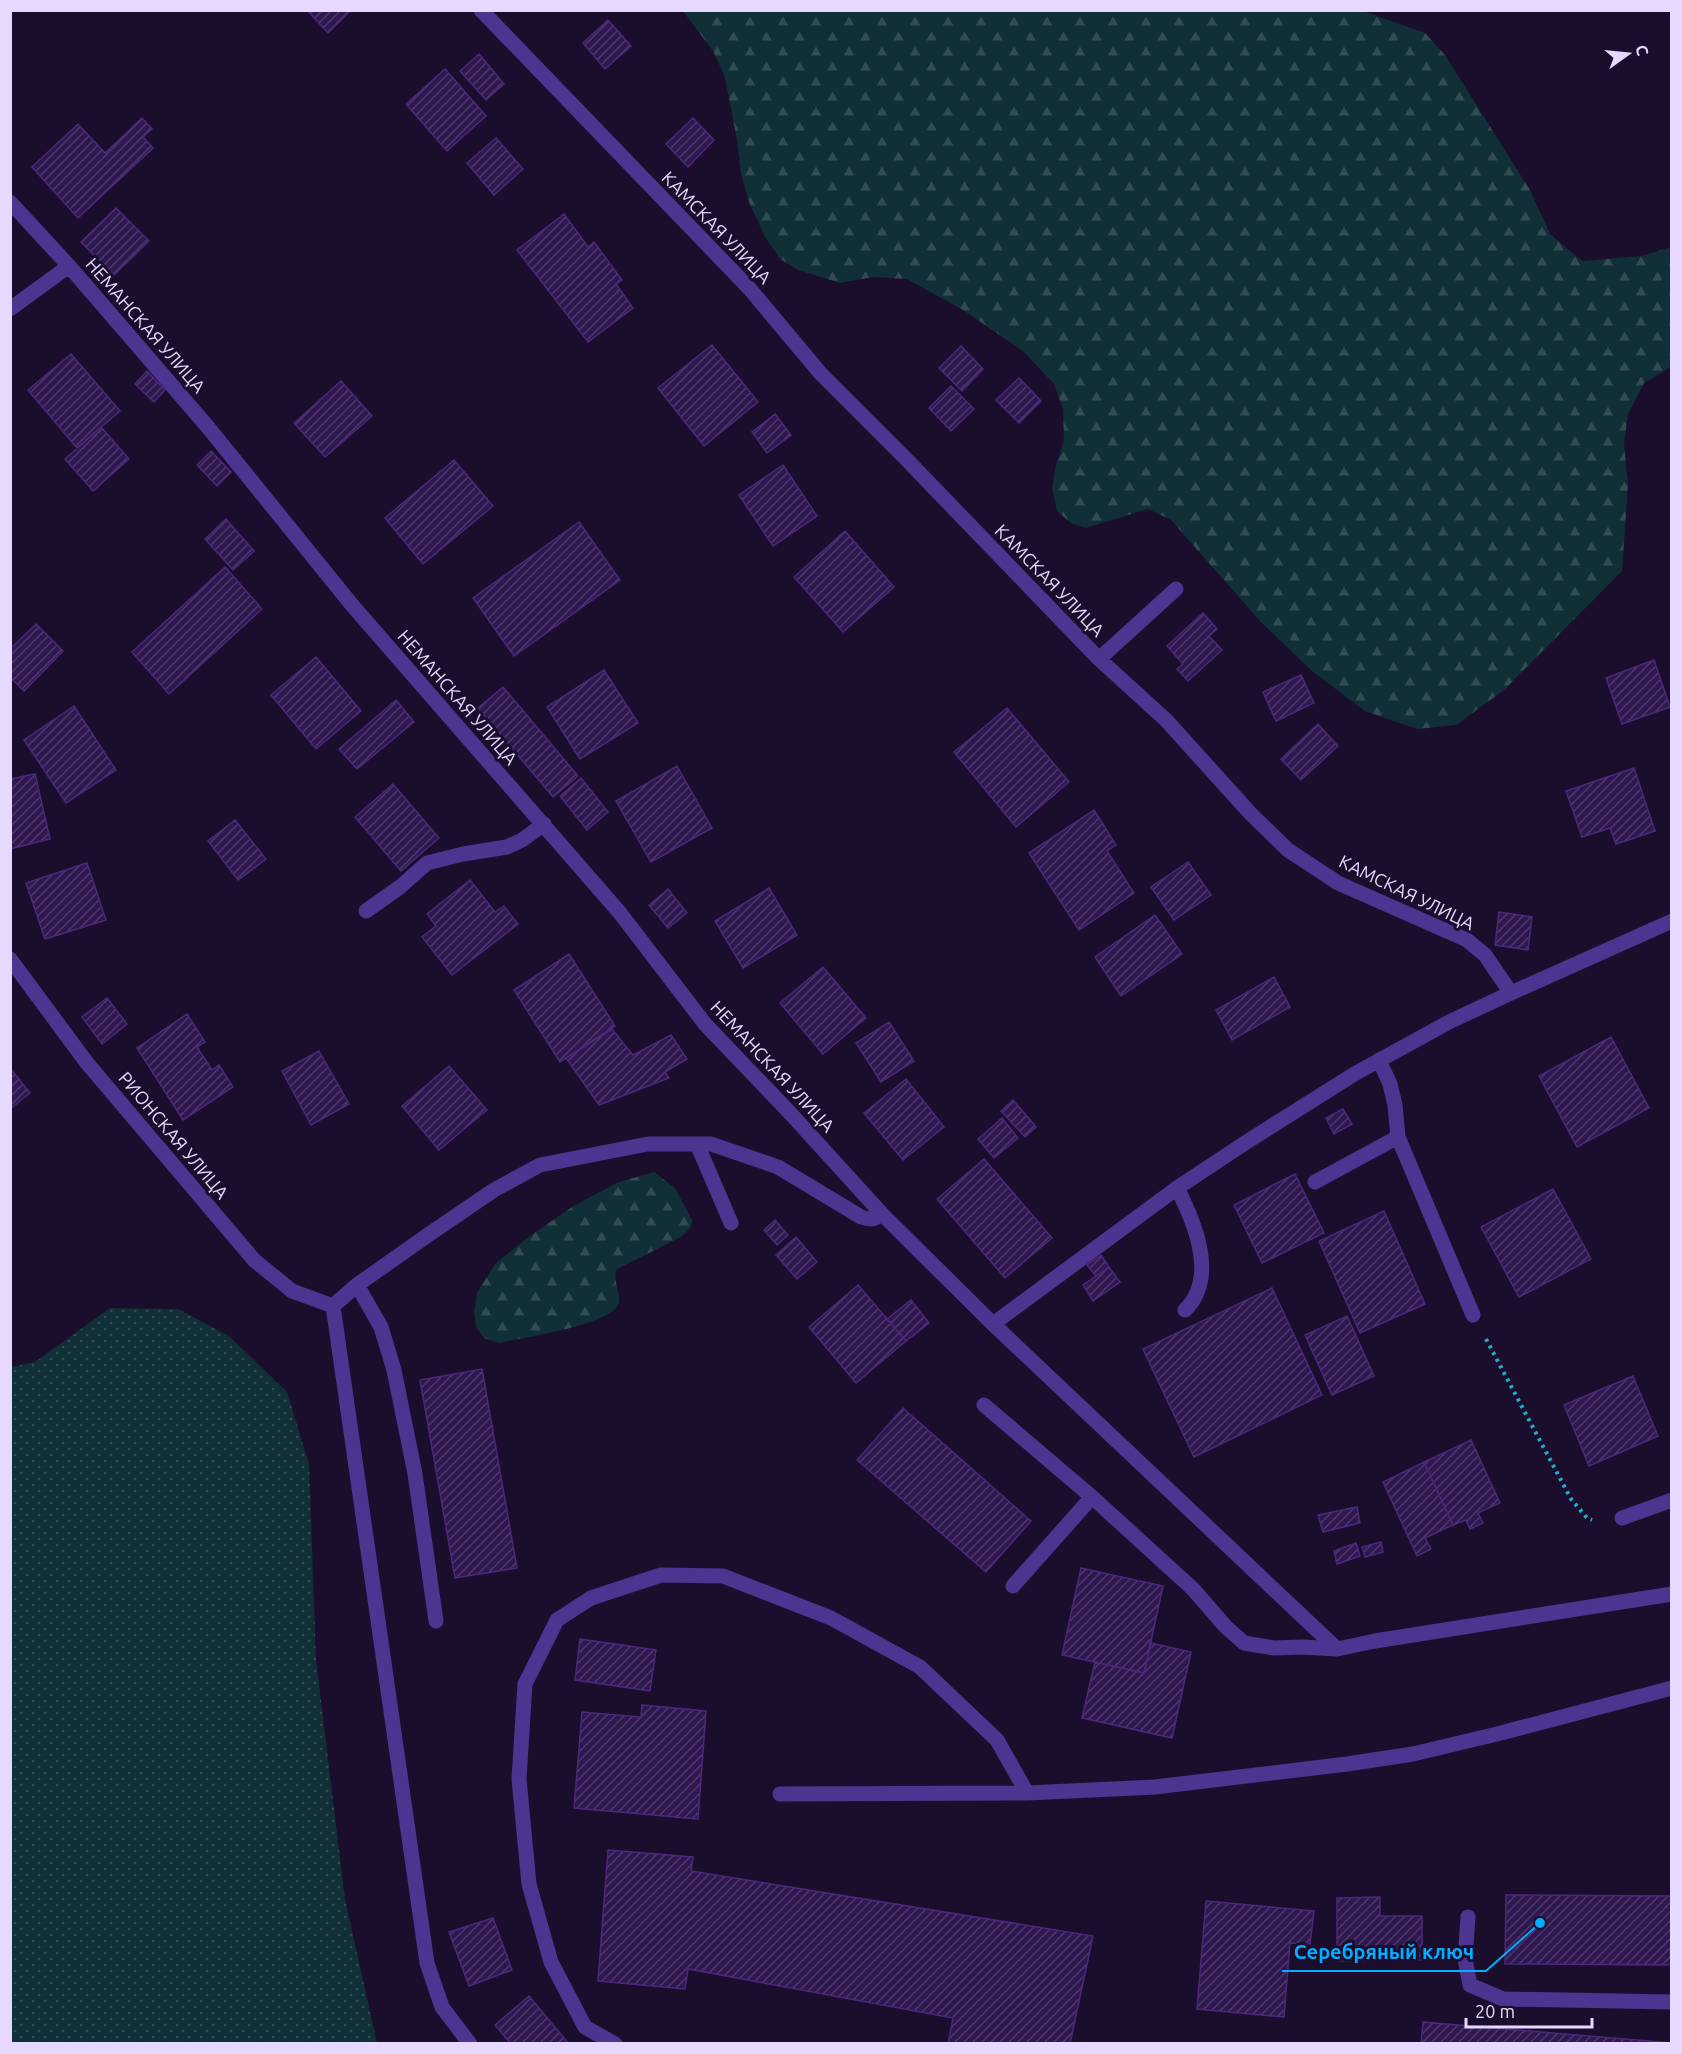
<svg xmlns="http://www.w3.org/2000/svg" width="1682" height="2054" font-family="Ubuntu,sans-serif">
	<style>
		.grass { fill: url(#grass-dots) }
		.forest { fill: url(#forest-firs) }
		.building { fill: url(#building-hatch); stroke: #4c277d; stroke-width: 1.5 }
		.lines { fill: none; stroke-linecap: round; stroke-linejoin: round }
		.path { stroke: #22adc9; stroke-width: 4; stroke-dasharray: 3 4.5; stroke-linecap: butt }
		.service { stroke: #4c3490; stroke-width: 15 }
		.labels { text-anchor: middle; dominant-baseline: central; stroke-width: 6; stroke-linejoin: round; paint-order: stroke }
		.street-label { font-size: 18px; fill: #e6d8ff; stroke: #1a0e2c }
		.leader { fill: none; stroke: #04adff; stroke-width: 2 }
		.callout-dot { fill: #04adff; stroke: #1a0e2c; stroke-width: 2 }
		.callout-label { font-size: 20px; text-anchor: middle; font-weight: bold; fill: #04adff; stroke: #1a0e2c; stroke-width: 6; stroke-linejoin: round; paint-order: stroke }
	</style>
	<defs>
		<pattern id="grass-dots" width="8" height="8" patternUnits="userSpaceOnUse" patternTransform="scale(1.5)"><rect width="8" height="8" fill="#102f36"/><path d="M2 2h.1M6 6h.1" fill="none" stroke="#334c54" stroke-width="1.8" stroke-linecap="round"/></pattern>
		<pattern id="forest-firs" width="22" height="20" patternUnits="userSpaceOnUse" patternTransform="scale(1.5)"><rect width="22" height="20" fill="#102f36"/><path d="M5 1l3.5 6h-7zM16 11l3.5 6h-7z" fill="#334c54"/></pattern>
		<pattern id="building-hatch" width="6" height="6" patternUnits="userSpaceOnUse" patternTransform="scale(1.5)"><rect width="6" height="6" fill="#2f184f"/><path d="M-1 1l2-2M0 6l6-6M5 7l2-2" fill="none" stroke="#4d3969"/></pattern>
	</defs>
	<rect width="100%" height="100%" fill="#1a0e2c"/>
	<path class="grass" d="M110,1308L178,1309L229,1336L287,1392L309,1464L316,1660L345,1899L377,2043H11V1367L35,1362Z"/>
	<path class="forest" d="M1360,10L1425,33L1445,55L1530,190L1550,234L1582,261L1641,256L1671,247V367L1644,383L1628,414L1624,443L1628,485L1622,571L1504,690L1456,725L1417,729L1365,711L1312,671L1261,622L1171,520L1148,509L1086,528L1071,523L1057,511L1052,488L1056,465L1064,440L1063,409L1054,384L1024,352L963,310L907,279L873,277L840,283L798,270L780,259L765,237L749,202L741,174L737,140L725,77L713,51L683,11Z
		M654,1172L675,1188L692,1220L691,1227L681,1237L617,1269C611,1280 623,1294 618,1305C609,1325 522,1338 499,1343L484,1338L476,1327L474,1312L477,1293L495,1264L527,1238L575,1205L619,1182Z"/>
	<path class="building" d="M307,10H351L328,33Z
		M608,20L631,46L605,69L583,43Z
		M479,54L504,84L486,100L460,71Z
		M445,69L486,116L447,151L406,104Z
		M142,118L152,129L143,137L153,148L78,218L32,167L78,124L105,153Z
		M693,118L714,140L688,167L666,144Z
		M496,138L523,169L494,195L467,163Z
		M116,208L149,241L114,275L81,242Z
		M564,214L588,247L594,242L622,280L616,284L633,308L588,342L517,250Z
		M712,345L758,402L704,446L658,388Z
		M961,346L983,369L962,391L939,368Z
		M71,354L120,411L77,448L28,390Z
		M147,371L165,390L154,402L135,384Z
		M1019,378L1041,401L1019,423L996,400Z
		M341,381L372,416L325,457L294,423Z
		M951,386L974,409L951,431L929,408Z
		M775,414L791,435L767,453L752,432Z
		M101,427L129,459L93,491L65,459Z
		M211,451L231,472L217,486L197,465Z
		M454,460L493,506L423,564L385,518Z
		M783,465L817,516L773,546L739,495Z
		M226,519L254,551L233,570L205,539Z
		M579,522L620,580L514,656L473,598Z
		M845,531L894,587L843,632L794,577Z
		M225,567L262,609L169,694L132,652Z
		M1203,613L1217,629L1209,636L1222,650L1188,681L1177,669L1183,664L1167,646Z
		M36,624L63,651L24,691L10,677V649Z
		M316,657L361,711L316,749L271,695Z
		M1654,660L1670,707L1622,724L1606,678Z
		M604,670L638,723L580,759L547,707Z
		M1301,675L1314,703L1276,721L1263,692Z
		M503,687L578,776L553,797L478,708Z
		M396,700L414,722L357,769L339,749Z
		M74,706L116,770L66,803L24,740Z
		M1007,708L1069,782L1016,827L954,752Z
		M1318,724L1338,746L1301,780L1281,759Z
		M677,766L712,828L651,862L616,801Z
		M1634,768L1655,831L1616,844L1610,828L1582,837L1566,791Z
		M35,774L50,839L10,849V779Z
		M581,778L608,812L587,830L560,796Z
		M393,784L439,838L401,871L355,817Z
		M1094,810L1116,845L1107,851L1134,893L1079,930L1029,853Z
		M235,820L266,859L238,880L208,841Z
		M1188,862L1211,895L1174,920L1151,887Z
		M87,863L106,920L45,939L26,883Z
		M470,880L495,912L504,906L518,924L452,975L422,937L436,926L427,914Z
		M769,888L797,935L743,968L715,921Z
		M668,889L687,913L668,928L649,905Z
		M1499,912L1532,917L1528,950L1495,945Z
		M1155,915L1182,954L1121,996L1095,957Z
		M569,954L615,1026L560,1062L514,990Z
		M823,967L866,1018L823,1054L780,1003Z
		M1274,977L1290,1007L1232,1040L1216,1010Z
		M107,998L127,1024L102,1044L82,1017Z
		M187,1014L205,1042L197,1047L212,1070L219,1065L233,1087L183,1120L137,1048Z
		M889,1022L914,1061L881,1082L856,1043Z
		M612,1029L633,1055L671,1035L687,1059L665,1072L669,1078L599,1105L566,1058Z
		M1611,1037L1649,1108L1577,1147L1539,1076Z
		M319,1051L349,1104L311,1125L282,1071Z
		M449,1066L487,1110L439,1150L402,1106Z
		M10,1068L30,1093L10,1109Z
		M906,1079L944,1127L903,1160L864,1113Z
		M1013,1100L1036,1127L1025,1137L1001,1111Z
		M1343,1109L1352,1124L1334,1134L1326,1118Z
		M1002,1118L1018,1138L994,1158L978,1139Z
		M984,1159L1052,1238L1005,1278L937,1199Z
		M1295,1174L1324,1233L1262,1263L1234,1205Z
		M1553,1189L1591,1259L1519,1297L1481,1227Z
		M1384,1211L1425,1304L1360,1333L1319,1241Z
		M775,1220L788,1235L777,1245L764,1230Z
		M796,1237L817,1262L797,1279L776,1255Z
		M1101,1255L1109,1267L1096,1276L1087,1265Z
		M1109,1267L1120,1282L1093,1301L1083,1285Z
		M858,1285L906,1341L856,1383L809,1327Z
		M1272,1288L1322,1395L1194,1457L1143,1349Z
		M911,1300L929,1323L906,1341L887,1319Z
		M1347,1316L1374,1376L1332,1395L1305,1335Z
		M482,1369L517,1568L455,1578L420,1380Z
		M1633,1376L1658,1436L1589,1466L1564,1405Z
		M903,1408L1031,1521L986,1572L857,1460Z
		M1471,1440L1500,1503L1478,1513L1483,1523L1470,1529L1466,1520L1453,1525L1424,1462Z
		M1424,1462L1453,1525L1425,1538L1431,1549L1417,1556L1383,1482Z
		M1357,1507L1360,1523L1323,1532L1318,1515Z
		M1381,1542L1383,1552L1365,1557L1362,1547Z
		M1356,1543L1360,1556L1337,1564L1334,1551Z
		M1081,1568L1163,1586L1144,1673L1062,1655Z
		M580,1639L656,1650L650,1691L575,1680Z
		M1151,1643L1191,1652L1172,1738L1082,1718L1095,1662L1144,1673Z
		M642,1705L706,1711L698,1819L574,1808L582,1712L641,1717Z
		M608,1850L693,1857L691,1871L1093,1936L1070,2044H948L953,2018L688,1969L685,1989L598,1981Z
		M1506,1895L1672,1896V1965L1505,1964Z
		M1380,1897V1916H1422V1960L1337,1961V1898Z
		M1206,1901L1314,1911L1310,1944L1290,1943L1284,2017L1197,2009Z
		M493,1918L512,1970L469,1986L449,1932Z
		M529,1996L569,2044H511L495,2025Z
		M1423,2022L1672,2043V2044H1421Z"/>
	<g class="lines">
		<path class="path" d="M1486,1339L1571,1499L1587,1518L1592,1520"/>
		<path class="service" d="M481,10L749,288L821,374L908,461L1099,659L1166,720L1250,813L1288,850L1338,883L1467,940L1485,955L1511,993L1672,921
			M10,202L69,266L207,426L352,605L620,913L705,1024L791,1114L882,1214
			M10,309L69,266
			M1099,659L1176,589
			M366,911L400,887L427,863L463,854L507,847L522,840L544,824
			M10,959L87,1063L254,1260L292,1291L333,1306
			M1379,1060L1390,1084L1395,1105L1398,1137L1473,1315
			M697,1144L731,1223
			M1315,1182L1398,1137
			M1177,1188C1195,1223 1218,1278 1185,1310
			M357,1285L381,1327L394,1370L415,1474L436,1621
			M993,1324L1177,1188L1245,1143L1356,1073L1451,1021L1511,993
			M984,1405L1092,1497L1193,1589L1225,1626L1244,1643L1274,1648L1303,1647L1337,1649
			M1622,1518L1672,1500
			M1013,1586L1092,1497
			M780,1794L1027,1793L1155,1787L1347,1764L1413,1754L1497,1734L1672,1688
			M1468,1917L1465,1959L1470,1985L1503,1999L1672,2002
			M470,2044L442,2007L427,1963L333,1306L357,1285L428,1235L494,1190L540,1165L648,1144H711L778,1167L861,1217C870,1220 874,1220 882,1214L993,1324L1337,1649L1375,1641L1672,1594
			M615,2044L585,2027L551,1962L529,1884L519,1779L525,1684L557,1620L591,1598L661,1575L723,1576L831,1618L920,1667L997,1740L1027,1793"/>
	</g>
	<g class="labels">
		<g class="street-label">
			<text transform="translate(717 227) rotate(46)">КАМСКАЯ УЛИЦА</text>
			<text transform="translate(146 325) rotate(49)">НЕМАНСКАЯ УЛИЦА</text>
			<text transform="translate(1050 580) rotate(46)">КАМСКАЯ УЛИЦА</text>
			<text transform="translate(458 697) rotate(49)">НЕМАНСКАЯ УЛИЦА</text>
			<text transform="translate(1407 892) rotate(26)">КАМСКАЯ УЛИЦА</text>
			<text transform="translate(773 1066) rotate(47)">НЕМАНСКАЯ УЛИЦА</text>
			<text transform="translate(174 1135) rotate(50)">РИОНСКАЯ УЛИЦА</text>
		</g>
	</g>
	<path class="leader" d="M1540 1923L1486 1971H1282"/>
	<circle class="callout-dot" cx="1540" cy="1923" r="6"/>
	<g class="callout-label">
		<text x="1384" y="1959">Серебряный ключ</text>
	</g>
	<rect width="1682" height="2054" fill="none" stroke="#e6d8ff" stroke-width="24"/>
	<g transform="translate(1628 54) rotate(75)" stroke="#1a0e2c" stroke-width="4.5" paint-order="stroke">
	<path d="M0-4.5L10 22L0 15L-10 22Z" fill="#e6d8ff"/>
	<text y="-9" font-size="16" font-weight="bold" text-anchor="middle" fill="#e6d8ff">С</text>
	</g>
	<path d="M1466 2018v9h126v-9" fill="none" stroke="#e6d8ff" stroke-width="3"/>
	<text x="1475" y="2018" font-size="18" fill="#e6d8ff" stroke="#1a0e2c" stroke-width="4.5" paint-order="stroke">20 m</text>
</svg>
